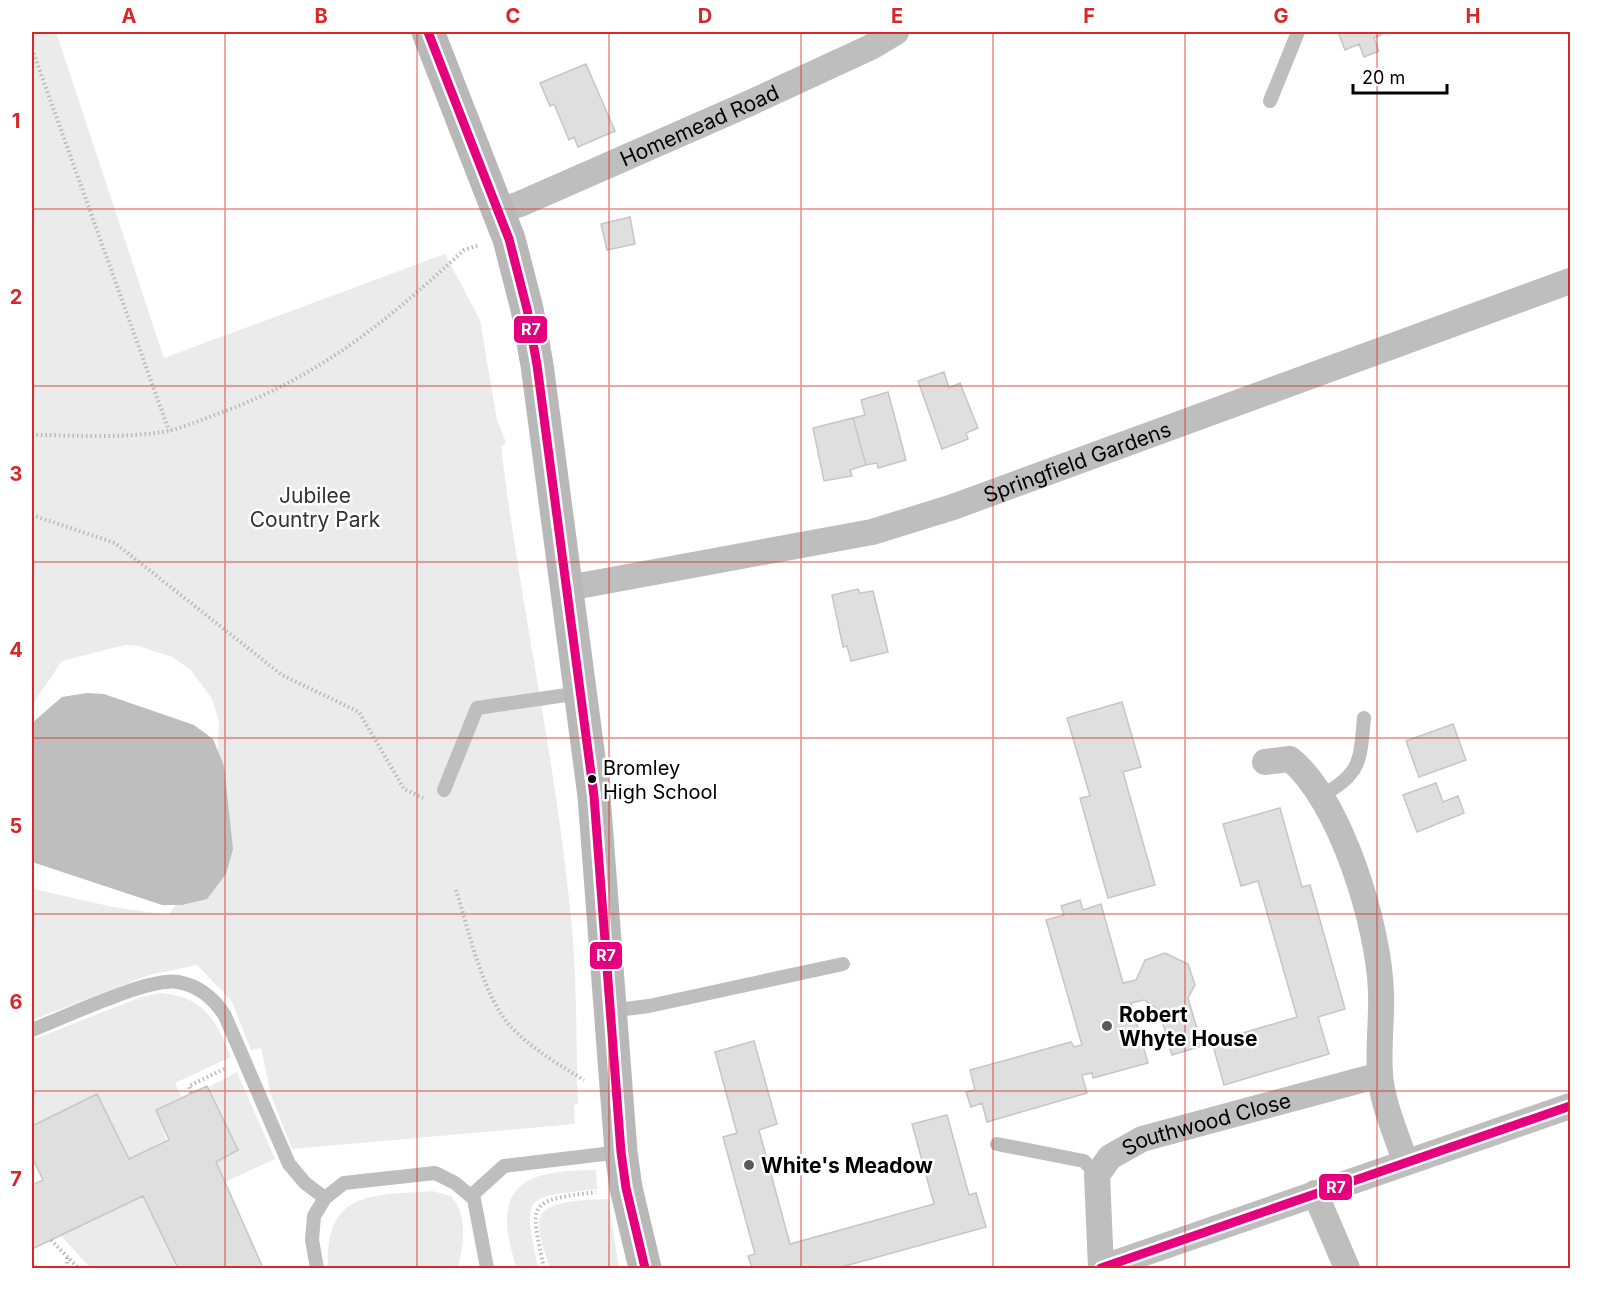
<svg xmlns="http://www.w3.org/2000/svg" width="1602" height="1300" font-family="Inter,sans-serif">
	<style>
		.green { fill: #ebebeb }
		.water { fill: #bebebe }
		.building { fill: #dfdfdf; stroke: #c6c6c6; stroke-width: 1.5 }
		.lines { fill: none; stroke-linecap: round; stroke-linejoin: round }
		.path { stroke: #b9b9b9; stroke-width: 4; stroke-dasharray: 1.5 3; stroke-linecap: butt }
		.lane { stroke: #bebebe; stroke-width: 14 }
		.street { stroke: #bebebe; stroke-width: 26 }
		.secondary { stroke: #b8b8b8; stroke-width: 33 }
		.bus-1-casing { stroke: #fff; stroke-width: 14 }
		.bus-1 { stroke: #e5007d; stroke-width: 9 }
		.grid { fill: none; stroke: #d62828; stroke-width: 1.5; stroke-opacity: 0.55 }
		.bus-dot { fill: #000; stroke: #fff; stroke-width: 2 }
		.poi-dot { fill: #595959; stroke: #fff; stroke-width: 2 }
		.labels { text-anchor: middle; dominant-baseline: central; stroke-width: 5; stroke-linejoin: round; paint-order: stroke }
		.bus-label { font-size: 20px; fill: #000; stroke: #fff; text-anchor: start }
		.street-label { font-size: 21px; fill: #000; stroke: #fff }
		.park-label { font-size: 21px; fill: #323232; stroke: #fff }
		.poi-label { font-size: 21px; font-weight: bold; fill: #000; stroke: #fff; text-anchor: start }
		.line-badge { stroke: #fff; stroke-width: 2 }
		.badge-label { font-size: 16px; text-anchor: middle; font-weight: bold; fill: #fff }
		.neatline { fill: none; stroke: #d62828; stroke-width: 2 }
		.grid-label { font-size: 20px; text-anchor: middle; font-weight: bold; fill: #d62828 }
	</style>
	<rect width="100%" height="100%" fill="#fff"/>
	<path class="green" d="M32,32H56L164,358L445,254L480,320L497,420L506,442L501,447C521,611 559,774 573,940C577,994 576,1050 578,1104L574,1105L575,1124L292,1149L271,1095L261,1048L251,1050L231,1000L197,965L149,975L32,1020V885L38,890L113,907L168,915L208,866L215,821L219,721L212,699L191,670L172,657L139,646L125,645L62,661L32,705Z
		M160,993C205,997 215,1019 231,1057L175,1083L182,1098L156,1110L167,1141L129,1159L97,1094L32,1126V1040L141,997Z
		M237,1072L275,1159L225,1182L216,1162L237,1150L207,1088Z
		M596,1170L597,1189C522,1198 523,1193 538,1268H516C513,1254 507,1237 507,1222C506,1170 559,1171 596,1170Z
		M432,1191L451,1196C469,1217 463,1244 458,1268H328C325,1190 371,1196 432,1191Z
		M143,1196L178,1268H91L60,1235Z
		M608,1199L619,1268H550C546,1255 536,1232 540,1218C545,1199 592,1200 608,1199Z"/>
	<path class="water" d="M87,693L104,694L194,725L213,739L224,766L233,849L226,874L207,899L182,905H162L32,862V723L62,697Z"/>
	<path class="building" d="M1338,32H1380L1381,35L1374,38L1379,51L1364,57L1359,44L1345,50Z
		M586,64L615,131L578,147L574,137L569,140L554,104L550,106L540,83Z
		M630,217L635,244L607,250L601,224Z
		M944,372L949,388L960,383L978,428L966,433L968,439L942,449L918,381Z
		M888,392L906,460L878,468L877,463L866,465L853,418L865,415L861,400Z
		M853,418L866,465L850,470L852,476L824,481L813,428Z
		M858,589L860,593L873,591L888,652L851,661L847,646L843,647L832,595Z
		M1122,702L1141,767L1123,772L1155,885L1108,898L1080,798L1090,796L1067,718Z
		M1453,724L1466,760L1419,777L1406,741Z
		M1436,783L1443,802L1458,796L1464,813L1417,832L1403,795Z
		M1280,808L1302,887L1310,885L1345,1009L1318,1017L1329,1054L1224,1085L1212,1042L1297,1017L1258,881L1241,886L1223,824Z
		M1080,900L1083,910L1101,904L1123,983L1136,980L1145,960L1165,953L1188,964L1195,985L1188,998L1202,1046L1172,1055L1159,1010L1144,1000L1131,1003L1148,1063L1093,1078L1092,1073L1082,1075L1087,1093L987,1122L982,1103L971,1107L966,1092L975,1090L970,1070L1071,1042L1074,1047L1082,1045L1046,920L1064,915L1061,906Z
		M754,1041L777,1124L759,1130L790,1244L934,1204L912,1124L947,1115L969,1195L976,1193L986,1227L838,1268H752L748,1256L755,1254L723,1137L737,1133L715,1052Z
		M207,1086L238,1150L216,1162L263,1268H178L143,1196L32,1249V1185L43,1180L32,1157V1126L97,1094L129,1159L169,1140L156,1110Z"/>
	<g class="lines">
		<path class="path" d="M32,49L169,431
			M32,435C76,435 124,439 168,431C186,427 203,419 220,413C321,376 387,321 464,250L479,245
			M32,515L115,543L282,675L359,712L404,789L423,798
			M456,890C469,930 483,999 513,1029C534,1050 559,1065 584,1080
			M191,1093L189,1086L224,1069
			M32,1162L33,1161
			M51,1240L78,1268
			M67,1268V1258
			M544,1268C530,1202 526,1201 596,1192"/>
		<path class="lane" d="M1270,101L1298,32
			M444,790L477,708L580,693
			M1321,796C1362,774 1360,760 1364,718
			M610,1011L649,1006L843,964
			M32,1030C63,1018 148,977 178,982C200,986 214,998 225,1016L289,1164L305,1183L325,1198
			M997,1144L1084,1161L1097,1175
			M471,1196L504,1166L621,1152
			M317,1268L312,1240L314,1216L325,1198L344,1183L435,1173L455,1183L474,1199L487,1268"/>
		<g class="street">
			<path id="s1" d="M499,211L520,204L750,103L871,47L896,32"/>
			<path id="s2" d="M568,588L872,532L953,507L1570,281"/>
			<path d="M1265,762L1290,759C1341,801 1379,926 1381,992C1382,1019 1378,1047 1380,1074C1382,1103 1396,1133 1405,1161"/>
			<path d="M1315,1193L1347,1268"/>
			<path d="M1101,1268L1570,1106"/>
			<path id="s3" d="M1101,1268L1097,1175L1110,1157L1142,1139L1380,1075"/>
		</g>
		<path class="secondary" d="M428,32L509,239L527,309L537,365L594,796L621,1152L626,1188L645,1268"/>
		<g class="bus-1-casing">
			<path id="bus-1" d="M428,32L509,239L527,309L537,365L594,796L621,1152L626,1188L645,1268
				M1101,1268L1570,1106"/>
		</g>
		<use href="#bus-1" class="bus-1"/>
	</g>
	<path class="grid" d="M225,32V1268M417,32V1268M609,32V1268M801,32V1268M993,32V1268M1185,32V1268M1377,32V1268M32,209H1570M32,386H1570M32,562H1570M32,738H1570M32,914H1570M32,1091H1570"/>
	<circle class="bus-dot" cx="592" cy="779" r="5"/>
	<g class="poi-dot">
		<circle cx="1107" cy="1026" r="6"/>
		<circle cx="749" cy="1165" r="6"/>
	</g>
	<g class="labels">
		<g class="bus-label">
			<text x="603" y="768">Bromley<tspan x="603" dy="24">High School</tspan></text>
		</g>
		<g class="street-label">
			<text stroke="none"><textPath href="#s1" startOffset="218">Homemead Road</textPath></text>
			<text stroke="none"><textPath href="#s2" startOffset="526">Springfield Gardens</textPath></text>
			<text stroke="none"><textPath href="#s3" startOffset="218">Southwood Close</textPath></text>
		</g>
		<g class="park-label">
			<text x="315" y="495">Jubilee<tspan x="315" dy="24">Country Park</tspan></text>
		</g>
		<g class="poi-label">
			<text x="1119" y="1014">Robert<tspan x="1119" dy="24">Whyte House</tspan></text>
			<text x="761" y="1165">White's Meadow</text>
		</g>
	</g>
	<g class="line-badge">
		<rect x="513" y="315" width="35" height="29" rx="6" fill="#e5007d"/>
		<rect x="589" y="941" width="34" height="29" rx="6" fill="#e5007d"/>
		<rect x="1318" y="1173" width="35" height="28" rx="6" fill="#e5007d"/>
	</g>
	<g class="badge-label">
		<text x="531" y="335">R7</text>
		<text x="606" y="961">R7</text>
		<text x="1336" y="1193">R7</text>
	</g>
	<rect width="1602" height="1300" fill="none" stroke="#ffffff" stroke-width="66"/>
	<path d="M1353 84v9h94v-9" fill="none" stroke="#000000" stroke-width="3"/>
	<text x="1362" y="84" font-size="18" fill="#000000" stroke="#ffffff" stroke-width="4.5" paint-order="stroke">20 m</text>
	<rect x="33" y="33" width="1536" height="1234" class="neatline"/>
	<g class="grid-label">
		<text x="129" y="23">A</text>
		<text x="321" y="23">B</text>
		<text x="513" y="23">C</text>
		<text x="705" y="23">D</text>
		<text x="897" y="23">E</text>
		<text x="1089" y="23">F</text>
		<text x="1281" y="23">G</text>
		<text x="1473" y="23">H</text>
		<text x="16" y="128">1</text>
		<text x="16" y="304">2</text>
		<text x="16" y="481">3</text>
		<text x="16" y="657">4</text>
		<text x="16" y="833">5</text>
		<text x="16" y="1009">6</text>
		<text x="16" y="1186">7</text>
	</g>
</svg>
